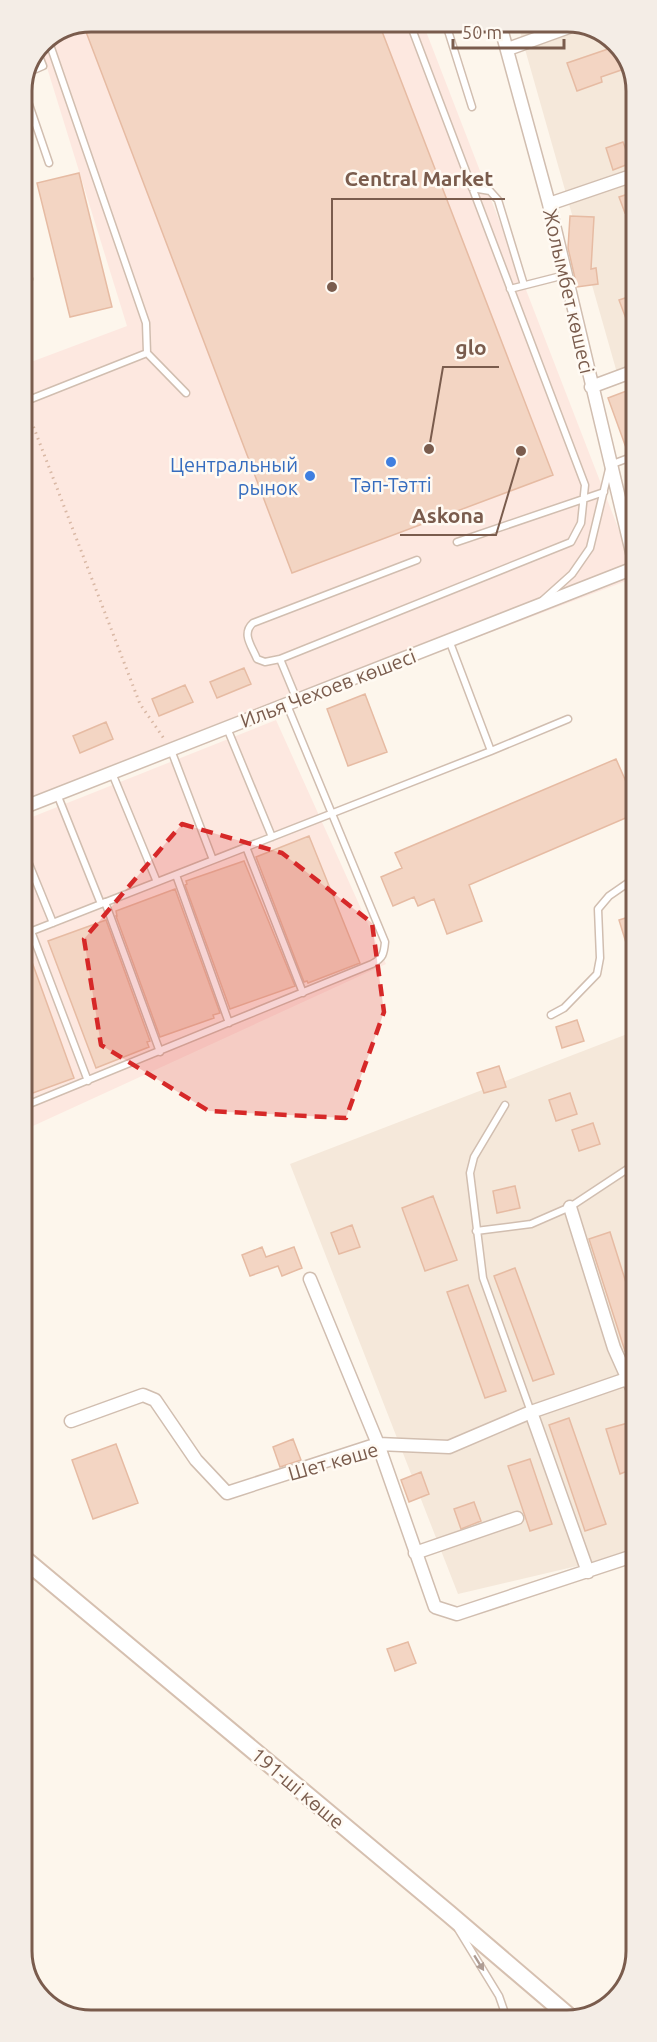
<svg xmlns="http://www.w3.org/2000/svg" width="657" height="2042" font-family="Ubuntu,sans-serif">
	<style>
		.residential { fill: #f5e8da }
		.commercial { fill: #fde8e0 }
		.building { fill: #f3d5c3; stroke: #e6bba3; stroke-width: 1.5 }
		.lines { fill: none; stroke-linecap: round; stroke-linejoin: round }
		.lane-casing { stroke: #d1beb0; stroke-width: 9 }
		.street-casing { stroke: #d1beb0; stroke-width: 15 }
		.secondary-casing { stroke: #d6c0b0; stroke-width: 20 }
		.path { stroke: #d9b8a5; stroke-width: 3; stroke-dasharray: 1.5 4.5; stroke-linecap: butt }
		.lane { stroke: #fff; stroke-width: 6 }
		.street { stroke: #fff; stroke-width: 12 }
		.secondary { stroke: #fff; stroke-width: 16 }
		.oneway { fill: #af9d94 }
		.marked { fill: #d62828; fill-opacity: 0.2; stroke: #d62828; stroke-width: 4.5; stroke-dasharray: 12 8; stroke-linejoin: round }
		.shop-dot { fill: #3f7fe0; stroke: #fffaf3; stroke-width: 2 }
		.labels { text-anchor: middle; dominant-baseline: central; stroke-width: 5; stroke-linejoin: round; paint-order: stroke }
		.street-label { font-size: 20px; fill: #7a5c4d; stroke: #fffaf3 }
		.shop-label { font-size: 20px; fill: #366cbe; stroke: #fffaf3; text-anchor: end }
		.rim { fill: none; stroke: #7a5c4d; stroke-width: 3 }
		.leader { fill: none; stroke: #7a5c4d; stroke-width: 2 }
		.callout-dot { fill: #7a5c4d; stroke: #fffaf3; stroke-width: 2 }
		.callout-label { font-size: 21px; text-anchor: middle; font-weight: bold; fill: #7a5c4d; stroke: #fffaf3; stroke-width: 5; stroke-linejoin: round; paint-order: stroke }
	</style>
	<rect width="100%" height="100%" fill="#fdf6ec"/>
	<path class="residential" d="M517,21H571L612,38L634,73V375L619,380Z
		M635,1031L636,1575L624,1555L458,1594L290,1164Z"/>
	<path class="commercial" d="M91,21H422L634,569V578L22,810L21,384L30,379L31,362L127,326L40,45L42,41Z
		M276,720L386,964L22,1131V821Z"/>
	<path class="building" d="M91,21H378L553,475L292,573L83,24Z
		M617,46L630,67L601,77L602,82L577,91L567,63Z
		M623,142L631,163L613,170L606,148Z
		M79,173L112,307L70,317L37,183Z
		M634,192V210L625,213L619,197Z
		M570,216L594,217L591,269L596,268L598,284L577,287L568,248Z
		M634,295V337H633L619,300Z
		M634,388V451L628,453L608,398Z
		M244,668L251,684L217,698L210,682Z
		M185,685L193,702L159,716L152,699Z
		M365,694L387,752L348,766L327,709Z
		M106,722L113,739L80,753L73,736Z
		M616,759L635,802V814L469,885L482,921L447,934L434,899L418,906L414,897L393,906L381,877L402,868L395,853Z
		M309,836L360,963L308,983L307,981L304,982L256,857Z
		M244,861L295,986L230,1009L185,885L187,884L186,881Z
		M175,889L220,1013L213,1015L214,1018L160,1037L116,916H117L116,911Z
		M635,915V962H632L619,920Z
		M106,920L150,1041L147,1042L149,1047L96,1068L48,941Z
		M22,940H24L74,1078L22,1097Z
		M577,1020L584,1041L562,1048L556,1027Z
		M499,1066L506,1087L484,1093L477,1073Z
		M570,1093L577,1114L556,1121L549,1100Z
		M593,1123L600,1144L579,1151L572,1130Z
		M515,1186L520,1208L497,1213L493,1191Z
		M433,1196L457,1260L425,1271L402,1208Z
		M352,1225L360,1247L339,1254L331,1233Z
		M610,1232L635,1311V1348L625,1351L589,1239Z
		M262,1247L266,1257L294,1247L302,1268L282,1276L278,1266L250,1276L242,1255Z
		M515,1268L554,1374L533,1381L494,1276Z
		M468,1285L506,1391L485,1398L447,1292Z
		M569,1418L606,1524L585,1531L549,1425Z
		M628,1423L635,1446V1468L620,1474L606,1429Z
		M293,1439L301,1460L280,1467L273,1447Z
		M116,1444L138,1503L93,1519L72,1460Z
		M530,1459L552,1524L530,1531L508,1466Z
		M421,1472L429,1494L409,1502L401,1480Z
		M474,1502L481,1521L461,1529L454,1509Z
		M408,1642L416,1663L395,1671L387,1649Z"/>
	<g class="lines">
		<g class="lane-casing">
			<path id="lane" d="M409,21L585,485L581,523L571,542L280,659L265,662L257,659C252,646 241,634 253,623L417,560
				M445,21L472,107
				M27,73L43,66L37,51
				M22,84L49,163
				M472,188L490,191L498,200L524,285
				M21,257L29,279
				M510,289L565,275
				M147,353L186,393
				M21,403L147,353L146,323L48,39
				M457,542L604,492
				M543,600L572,574L590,548L610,465L634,456
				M449,640L491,751
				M280,659L297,700
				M227,728L272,837
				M171,750L213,860
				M112,773L157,882
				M57,794L101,904
				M22,847L53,923
				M246,847L303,993
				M176,875L229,1023
				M105,902L160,1052
				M31,931L88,1081
				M22,935L491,751L568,719
				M551,1015L564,1008L597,974L600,958L598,909L609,896L635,878
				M505,1105L474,1157L470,1173L483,1278L531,1412
				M22,1107L372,964C383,958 384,954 385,942L287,705
				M476,1231L531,1224L570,1207L635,1164
				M458,1929L499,1996L507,2019"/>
		</g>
		<g class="street-casing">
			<path id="street" d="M499,21L549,204L634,561
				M508,49L577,24
				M549,204L634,175
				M591,387L634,371
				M22,808L634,568
				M570,1207L614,1348L635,1395
				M310,1279L378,1444L435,1607L457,1614L636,1555
				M531,1412L588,1572
				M71,1421L143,1395L155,1400L196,1460L227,1493L378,1444L449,1447L531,1412L635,1376
				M415,1553L517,1518"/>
		</g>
		<g class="secondary-casing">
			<path id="secondary" d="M23,1558L448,1913L572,2019"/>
		</g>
		<path class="path" d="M27,410L140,704L165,740"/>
		<use href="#lane" class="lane"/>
		<use href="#street" class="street"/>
		<use href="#secondary" class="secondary"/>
	</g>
	<defs><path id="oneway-solid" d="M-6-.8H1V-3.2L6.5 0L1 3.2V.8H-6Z" transform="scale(1.5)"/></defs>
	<use class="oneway" href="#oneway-solid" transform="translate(479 1963) rotate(58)"/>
	<path class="marked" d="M182,824L282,853L372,923L384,1012L346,1118L209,1111L101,1045L84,939Z"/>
	<g class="shop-dot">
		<circle cx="391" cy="462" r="6"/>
		<circle cx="310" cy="476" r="6"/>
	</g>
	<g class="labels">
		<g class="street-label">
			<text transform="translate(569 291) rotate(77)">Жолымбет көшесі</text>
			<text transform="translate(328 688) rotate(-21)">Илья Чехоев көшесі</text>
			<text transform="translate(333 1461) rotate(-16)">Шет көше</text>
			<text transform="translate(298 1788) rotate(40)">191-ші көше</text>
		</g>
		<g class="shop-label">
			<text x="298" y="464">Центральный<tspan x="298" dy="23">рынок</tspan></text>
			<text x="391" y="484" text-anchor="middle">Тәп-Тәтті</text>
		</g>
	</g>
	<path d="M0 0H657V2042H0ZM91 32H567A59 59 0 0 1 626 91V1951A59 59 0 0 1 567 2010H91A59 59 0 0 1 32 1951V91A59 59 0 0 1 91 32Z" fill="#f4ede6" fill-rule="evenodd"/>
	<path class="rim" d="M91 32H567A59 59 0 0 1 626 91V1951A59 59 0 0 1 567 2010H91A59 59 0 0 1 32 1951V91A59 59 0 0 1 91 32Z"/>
	<path class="leader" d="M332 287L332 199H505M429 449L443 367H499M521 451L496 535H400"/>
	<g class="callout-dot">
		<circle cx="332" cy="287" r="6"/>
		<circle cx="429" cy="449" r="6"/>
		<circle cx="521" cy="451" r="6"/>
	</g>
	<g class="callout-label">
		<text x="419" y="186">Central Market</text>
		<text x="471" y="355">glo</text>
		<text x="448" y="523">Askona</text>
	</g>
	<path d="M453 39v9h111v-9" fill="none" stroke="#7a5c4d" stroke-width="3"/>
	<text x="462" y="39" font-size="18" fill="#7a5c4d" stroke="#fffaf3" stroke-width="4.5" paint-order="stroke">50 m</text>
</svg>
